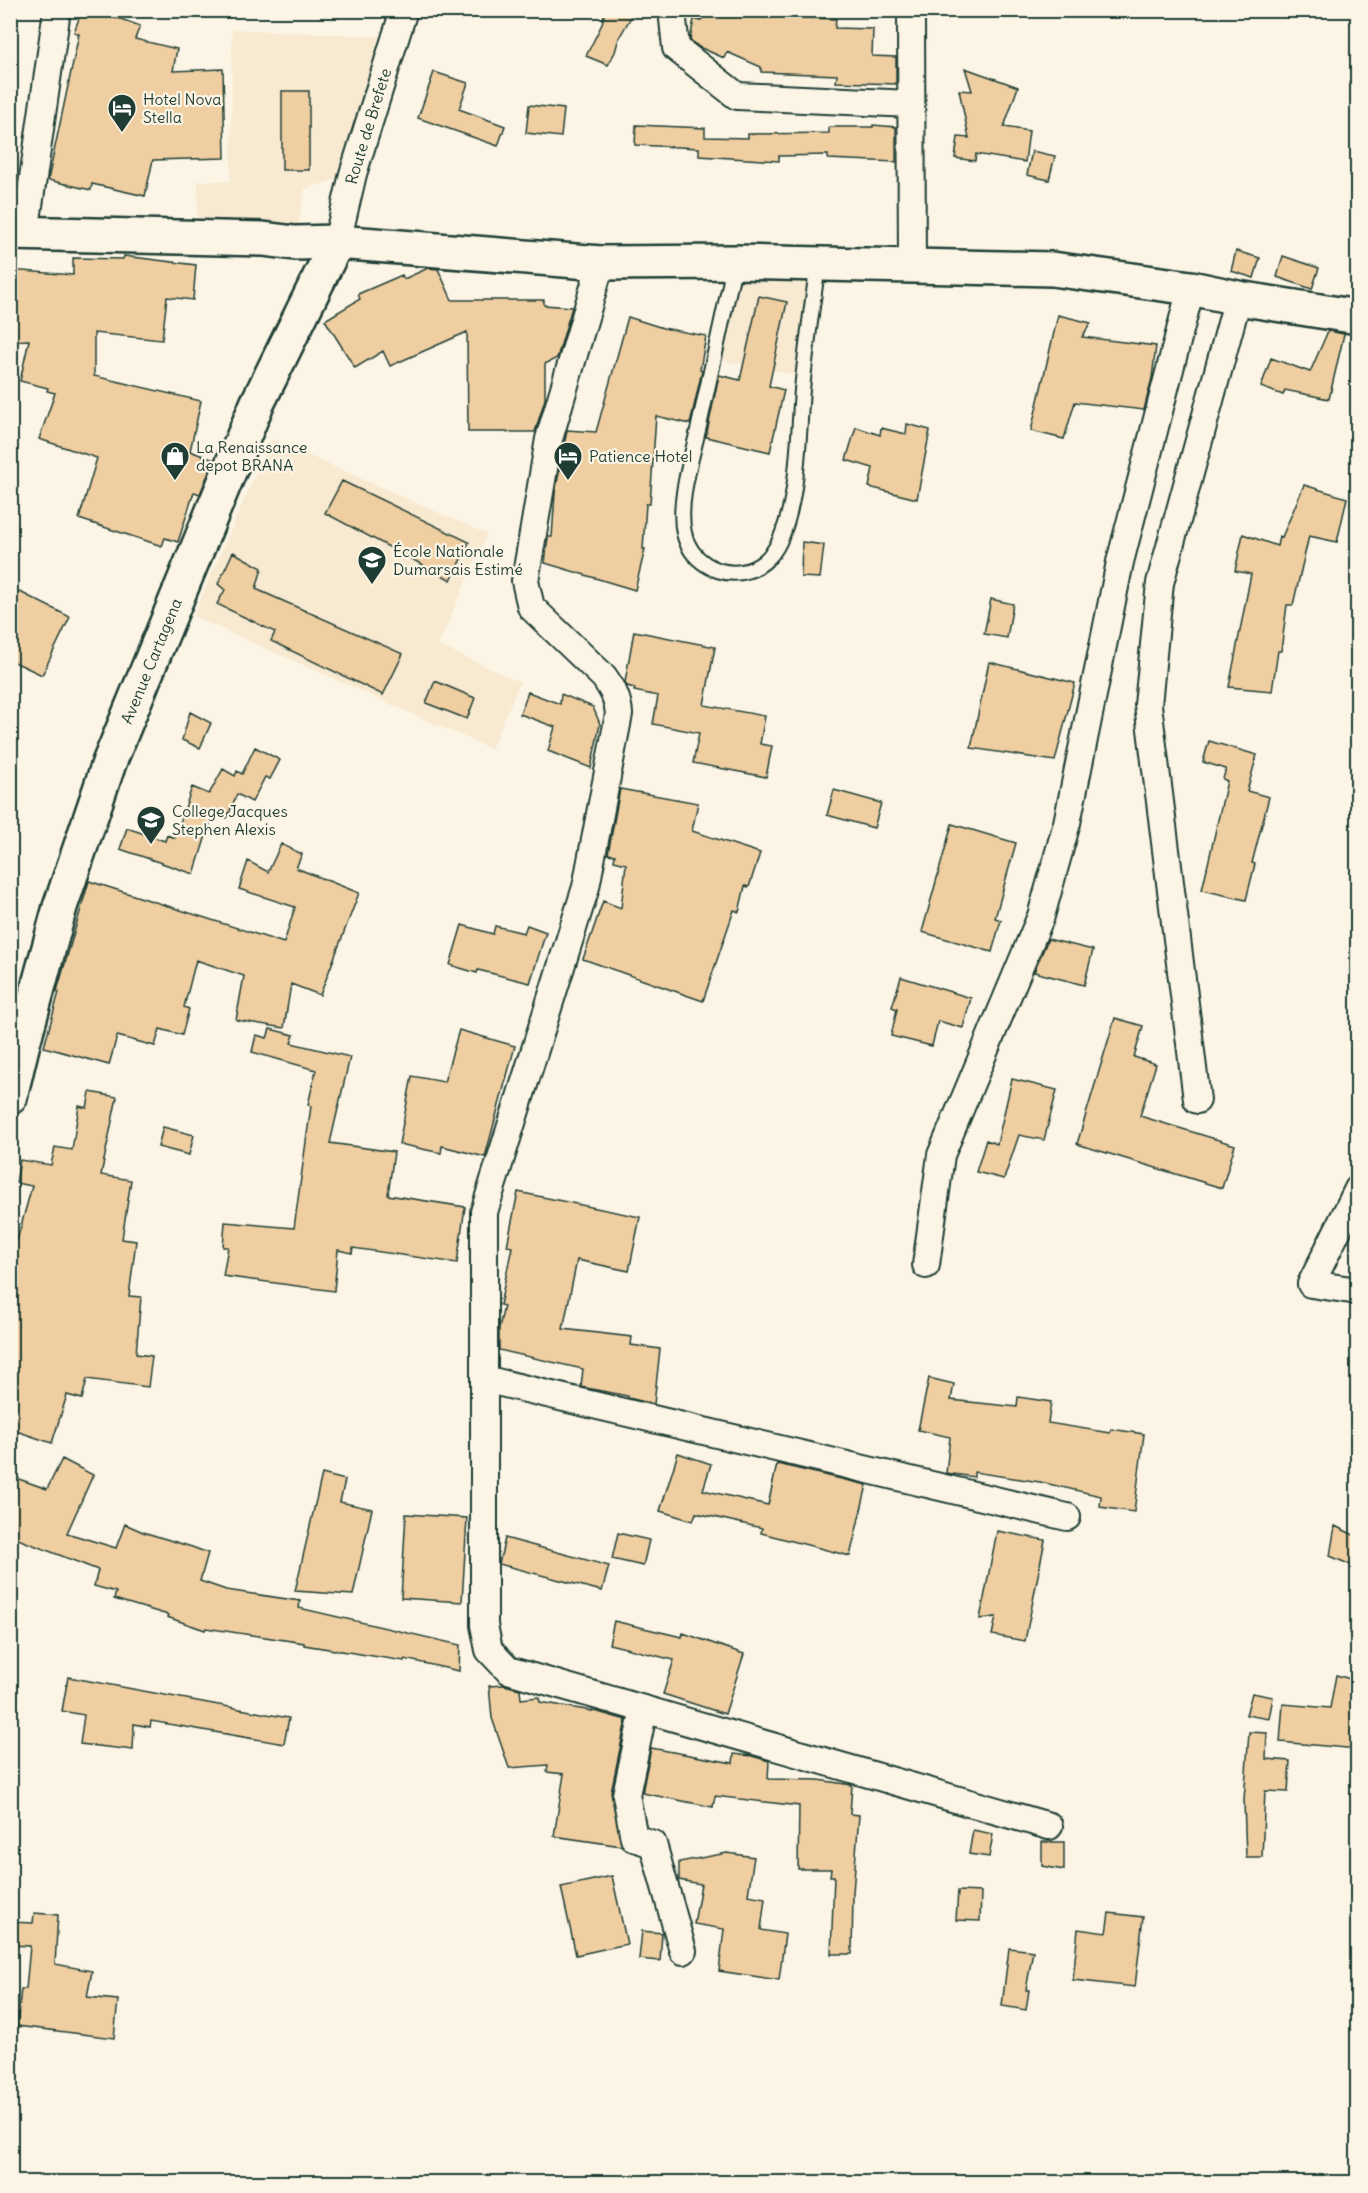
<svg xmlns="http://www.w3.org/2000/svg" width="1368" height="2193" font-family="Delius,sans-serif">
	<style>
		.built { fill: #f8e9d1 }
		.building { fill: #efcea1; stroke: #1f3d34; stroke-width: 1.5 }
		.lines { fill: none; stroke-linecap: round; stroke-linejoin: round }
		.lane-casing { stroke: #1f3d34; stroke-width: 18 }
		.street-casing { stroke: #1f3d34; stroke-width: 30 }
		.secondary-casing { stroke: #1f3d34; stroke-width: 38 }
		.lane { stroke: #fcf5e5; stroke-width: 14 }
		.street { stroke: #fcf5e5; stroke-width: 26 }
		.secondary { stroke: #fcf5e5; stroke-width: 33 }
		.labels { text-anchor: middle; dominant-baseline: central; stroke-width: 4.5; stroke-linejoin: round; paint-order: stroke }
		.poi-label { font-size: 16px; fill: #1f3d34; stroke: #fcf5e5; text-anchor: start }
		.street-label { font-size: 16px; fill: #1f3d34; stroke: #fcf5e5 }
	</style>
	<rect width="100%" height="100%" fill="#fcf5e5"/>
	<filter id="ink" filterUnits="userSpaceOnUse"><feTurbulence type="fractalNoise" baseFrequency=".0167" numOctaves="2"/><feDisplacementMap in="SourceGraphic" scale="12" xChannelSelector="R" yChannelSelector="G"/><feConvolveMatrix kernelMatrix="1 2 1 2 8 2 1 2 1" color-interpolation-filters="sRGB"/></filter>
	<g filter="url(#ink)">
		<path class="built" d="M232,29L396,37L353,174L305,189L295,243L197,238L198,181H231Z
			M735,262L818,264L803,376L714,359Z
			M271,439L487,534L438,645L520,682L491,749L193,616Z"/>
		<path class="building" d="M82,10H96L140,26L135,39L177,49L173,71L223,69L225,158L153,160L145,196L92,184L91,190L48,180L79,34L74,32Z
			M605,10H635L619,38L615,52L608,65L586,56L602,24Z
			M705,10H791V17L836,19L835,28L873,29L872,56L896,57V84L836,82L837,75L761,72V67L727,52L724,58L699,47L690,40L694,19L701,21Z
			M965,68L1018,87L1004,127L1029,131L1025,162L976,154L975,161L955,158L958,137L969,138L959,90L972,91Z
			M434,72L468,83L459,109L505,126L498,146L418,118Z
			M282,91H309V170H282Z
			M529,105L564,109L561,137L526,133Z
			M636,125L705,128V137L748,138V134L829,133V127H873V125L896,127V162L828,159V155L779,156V161L699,156V148L635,145Z
			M1032,151L1055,156L1049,180L1027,175Z
			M1236,251L1260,258L1254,278L1231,271Z
			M124,256L196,265L193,300L167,297L162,340L94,333V376L201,401L190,451L214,460L200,494L194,492L178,542L165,538L162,546L79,519L97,458L39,439L55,393L47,391L48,388L20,381L29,340L10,341V270L73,275V258L123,259Z
			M1283,256L1319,268L1312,289L1277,277Z
			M428,268L438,269L452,300H544V305L572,307L557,358L545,364V399L535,432H468L467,332L390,366L383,351L355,368L325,320L360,299L358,294L402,275L404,279Z
			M759,296L787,302L769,386L784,390L770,452L706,437L719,375L740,380Z
			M1058,315L1091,323L1082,337L1156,346L1152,378L1144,410L1075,402L1064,439L1031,431Z
			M628,317L663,328L706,336L700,370L702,371L690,424L656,416L650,504H646L643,549H645L635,590L545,563L548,537H552L555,493L567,430L596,432Z
			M1328,331L1344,334L1329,399L1285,390L1283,395L1261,387L1271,358L1310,372Z
			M907,424L930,430L917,499L869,487L873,468L846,460L856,427L880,435L881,428L906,434Z
			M342,481L469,542L451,580L325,513Z
			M1304,485L1347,498L1337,542L1309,536L1293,605H1287L1281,651H1278L1272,691L1229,687L1251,574L1235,571L1243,534L1277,546L1279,536L1282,537Z
			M802,542L824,545L820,578L801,577Z
			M233,552L262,568L256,589L403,654L383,695L271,641L275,632L217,604L225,590L218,584Z
			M10,587L70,617L42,675L10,660Z
			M991,599L1013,604L1007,638L984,634Z
			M634,631L715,647L704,705L765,716L760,744L772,746L766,777L693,763L699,733L653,724L658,696L634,691L635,688L627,686L625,682Z
			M989,662L1075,683L1055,761L971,748Z
			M435,681L475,698L467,719L426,703Z
			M528,692L560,704L561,694L593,707L600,724L591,768L548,751L555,727L520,714Z
			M190,712L211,723L200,748L182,740Z
			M1209,741L1257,755L1247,791L1269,797L1252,863L1255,864L1246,900L1202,890L1227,781L1223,779L1226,769L1203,762Z
			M255,747L280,760L270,779L265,777L252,802L237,794L227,818L213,813L194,874L120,849L127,828L165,841L167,835L175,838L192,787L209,794L223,769L235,776L237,771L242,774Z
			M620,789L698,803L692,831L760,853L749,887L745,886L739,912L734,910L703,1001L583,959L603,901L621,908L626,864L614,861L615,855L608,854Z
			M834,790L881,803L874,828L827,815Z
			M952,824L1016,843L995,918L1001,920L992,952L922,932Z
			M281,844L302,854L296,868L359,893L320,995L291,984L284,1028L236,1020L244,976L196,960L184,1007L189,1009L182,1035L160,1029L155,1046L117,1036L109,1065L44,1047L59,992L57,991L89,881L284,943L295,907L239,889L248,861L268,872Z
			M462,925L493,934L495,926L524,933L527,925L546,932L530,983L478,970L477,973L450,965Z
			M1048,939L1093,950L1084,985L1034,972Z
			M901,977L971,998L963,1028L938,1021L932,1046L891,1036L897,1009L892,1007Z
			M1115,1018L1143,1026L1134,1057L1156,1064L1140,1116L1235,1145L1222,1188L1077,1144Z
			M270,1029L294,1035L291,1043L350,1057L330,1143L394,1152L388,1195L465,1207L457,1263L353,1248L352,1253L338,1250L334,1291L223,1276L228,1247H223L225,1222L294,1228L311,1106L308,1105L316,1070L252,1052L256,1035L267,1038Z
			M459,1030L515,1046L485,1157L442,1146L441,1153L399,1144L412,1076L444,1082Z
			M1012,1079L1057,1090L1044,1140L1019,1135L1004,1179L976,1172L986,1140L997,1144Z
			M90,1092L117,1097L101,1175L131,1180L122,1239L136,1241L129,1296L141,1297L136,1354L152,1356L148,1387L87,1379L82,1399L67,1395L52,1443L10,1429V1271L16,1244L32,1186L16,1183L20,1160L51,1165L55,1147L72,1150L79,1106L87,1108Z
			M163,1127L194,1135L189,1155L158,1147Z
			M518,1192L640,1217L629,1271L577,1260L563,1329L632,1337L631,1345L660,1349L654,1404L628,1398V1396L581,1387L583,1369L499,1350V1328L504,1306L500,1305L512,1247L507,1246Z
			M929,1378L954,1384L951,1400L1017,1407L1018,1397L1051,1402L1048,1423L1110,1433L1111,1429L1144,1434L1134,1512L1100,1507L1101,1496L1040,1482L974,1472V1477L946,1473L950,1437L918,1430Z
			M678,1453L711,1464L703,1490L768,1505L777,1464L867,1485L850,1556L761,1533L762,1528L696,1513L693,1521L660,1511Z
			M62,1459L93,1475L67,1533L116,1548L125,1524L143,1532L192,1547L208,1553L200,1581L226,1590L300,1601L299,1608L460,1645L459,1671L405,1659L404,1661L304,1645V1643L206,1628L205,1630L167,1617L168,1615L114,1599L116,1592L94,1586L98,1570L10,1536V1491L16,1478L47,1489Z
			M322,1474L345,1480L340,1502L372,1509L353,1595L295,1591Z
			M406,1514L467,1518L462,1602L401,1598Z
			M1335,1526L1358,1537V1568L1330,1556Z
			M997,1531L1045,1540L1025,1641L992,1635L996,1617L980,1619Z
			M618,1533L649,1540L643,1566L612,1559Z
			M505,1538L609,1566L602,1591L499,1564Z
			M614,1621L682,1637L683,1633L744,1654L725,1714L663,1694L674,1660L609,1644Z
			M1336,1675L1358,1681V1749L1280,1742L1283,1704L1330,1708Z
			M68,1677L289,1718L284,1744L151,1721L150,1727L134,1724L133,1750L80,1744L84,1715L62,1711Z
			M504,1685L520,1689L521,1699L539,1697L540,1702L598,1712L626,1720L611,1792L622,1846L554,1836L564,1774L547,1772L548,1765L509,1768L492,1718L489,1686Z
			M1252,1693L1273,1697L1269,1719L1246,1715Z
			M1249,1732L1267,1733L1266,1759L1290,1761L1288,1792L1265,1791L1262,1857H1246L1244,1800Z
			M651,1748L733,1763L734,1754L752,1756L769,1761L768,1779L818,1780L852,1785L850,1814L859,1815L853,1893L852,1954H831L834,1876H830L831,1869H798L799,1806L715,1796L713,1807L642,1793Z
			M973,1830L993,1834L989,1857L969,1854Z
			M1042,1842H1064V1870L1042,1866Z
			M727,1853L754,1857L748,1895L765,1898L761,1930L785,1934L779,1980L719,1971L724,1929L694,1924L701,1884L679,1880V1862Z
			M612,1876L627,1944L576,1955L561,1887Z
			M958,1891L981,1892L980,1921L956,1920Z
			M34,1913L58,1915L55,1964L92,1971L87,1997L118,2000L114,2038L17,2026L21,1989H26L30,1946L10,1945V1922L33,1923Z
			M1109,1913L1143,1917L1135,1987L1073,1980L1078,1929L1106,1933Z
			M642,1931L662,1933L660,1961L639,1959Z
			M1009,1948L1033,1951L1026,1990H1029L1026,2010L1002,2006Z"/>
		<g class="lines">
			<g class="lane-casing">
				<path id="lane" d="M735,262C723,317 711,371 699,426C692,457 677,502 684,533C690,560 716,576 742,572C759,569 772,557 779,542C799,500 798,437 802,390C806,348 812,306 818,264"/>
			</g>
			<g class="street-casing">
				<g id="street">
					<path d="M672,10L676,48L737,96L911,104"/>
					<path d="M25,234L57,10"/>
					<path id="s1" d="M337,242L353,174L404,10"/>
					<path d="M601,263L549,439L525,581L531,607L604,677C613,690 618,699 619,714L586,887L484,1212V1625L489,1650L508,1670L1049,1826"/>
					<path d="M912,266L911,17L914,10"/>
					<path d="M1197,1100L1148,705L1160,583L1238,298"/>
					<path d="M1358,1189L1311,1284L1358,1291"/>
					<path d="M926,1265L941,1155L1041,916L1067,823L1120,562L1191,288"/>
					<path d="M484,1379L1067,1517"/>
					<path d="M644,1709L626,1795L634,1838L653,1844L683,1951"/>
				</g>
			</g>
			<g class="secondary-casing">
				<g id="secondary">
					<path d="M10,233L263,239L295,243L337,242L601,263L735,262L1052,269L1191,288L1238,298L1358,317"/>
					<path id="s2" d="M10,1097L22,1047L60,907L109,763L257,404L337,242"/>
				</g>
			</g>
			<use href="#lane" class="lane"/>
			<use href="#street" class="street"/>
			<use href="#secondary" class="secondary"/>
		</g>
	</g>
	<defs>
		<g id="hotel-pin" transform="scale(1.5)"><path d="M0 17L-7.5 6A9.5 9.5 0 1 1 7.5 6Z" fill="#1f3d34" stroke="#fcf5e5"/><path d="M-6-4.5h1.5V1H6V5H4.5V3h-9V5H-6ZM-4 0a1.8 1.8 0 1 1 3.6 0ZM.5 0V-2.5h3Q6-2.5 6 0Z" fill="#fff"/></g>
		<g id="shop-pin" transform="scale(1.5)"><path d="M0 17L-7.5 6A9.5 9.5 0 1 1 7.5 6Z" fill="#1f3d34" stroke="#fcf5e5"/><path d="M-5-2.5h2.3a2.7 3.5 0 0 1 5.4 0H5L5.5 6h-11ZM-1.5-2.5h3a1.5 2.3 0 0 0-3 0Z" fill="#fff"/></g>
		<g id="school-pin" transform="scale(1.5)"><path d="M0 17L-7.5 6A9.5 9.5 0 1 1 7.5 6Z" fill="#1f3d34" stroke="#fcf5e5"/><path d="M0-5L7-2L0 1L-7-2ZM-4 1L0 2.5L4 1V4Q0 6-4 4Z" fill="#fff"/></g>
	</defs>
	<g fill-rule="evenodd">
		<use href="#hotel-pin" x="122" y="108"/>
		<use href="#shop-pin" x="175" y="456"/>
		<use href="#hotel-pin" x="568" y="456"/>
		<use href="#school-pin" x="372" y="560"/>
		<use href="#school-pin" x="151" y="820"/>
	</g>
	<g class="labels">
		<g class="poi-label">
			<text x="143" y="99">Hotel Nova<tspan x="143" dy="18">Stella</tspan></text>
			<text x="196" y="447">La Renaissance<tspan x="196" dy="18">depot BRANA</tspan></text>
			<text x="589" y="456">Patience Hotel</text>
			<text x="393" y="551">École Nationale<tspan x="393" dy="18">Dumarsais Estimé</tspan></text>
			<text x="172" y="811">College Jacques<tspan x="172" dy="18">Stephen Alexis</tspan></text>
		</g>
		<g class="street-label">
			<text stroke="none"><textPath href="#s1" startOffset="120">Route de Brefete</textPath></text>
			<text stroke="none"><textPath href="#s2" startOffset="459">Avenue Cartagena</textPath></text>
		</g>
	</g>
	<rect width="1368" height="2193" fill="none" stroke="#fcf5e5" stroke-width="36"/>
	<rect x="18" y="18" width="1332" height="2157" fill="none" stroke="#1f3d34" stroke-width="2" filter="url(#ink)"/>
</svg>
